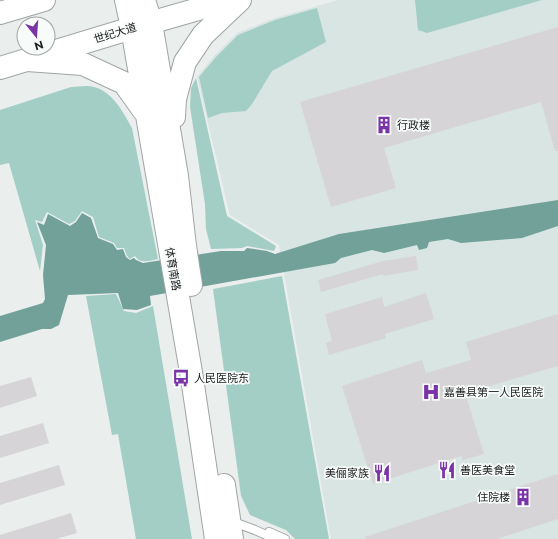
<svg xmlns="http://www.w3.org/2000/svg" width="558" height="539" font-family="Montserrat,'Noto Sans SC',sans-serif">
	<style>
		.built { fill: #d8e5e2 }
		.green { fill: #a3cec5 }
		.water { fill: #71a198 }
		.building { fill: #d6d4d7 }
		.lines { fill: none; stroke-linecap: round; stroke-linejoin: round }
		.service-casing { stroke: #a1a5a5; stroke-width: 10 }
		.secondary-casing { stroke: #a1a5a5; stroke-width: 24 }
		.primary-casing { stroke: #a1a5a5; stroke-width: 24 }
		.service { stroke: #fff; stroke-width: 8 }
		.secondary { stroke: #fff; stroke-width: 22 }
		.primary { stroke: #fff; stroke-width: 22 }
		.labels { text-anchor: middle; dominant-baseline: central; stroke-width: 3.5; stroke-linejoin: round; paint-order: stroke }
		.street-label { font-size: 11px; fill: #212222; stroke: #f7fbfa }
		.poi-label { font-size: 11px; fill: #212222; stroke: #f7fbfa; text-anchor: start }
	</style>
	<rect width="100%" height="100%" fill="#eaeeed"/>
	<path class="built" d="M338,0H558V539H331L279,245L230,215L197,77L214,56L237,33L275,18Z"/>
	<path class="green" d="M415,0H542L427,33L418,30Z
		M317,8L326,42L272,71L252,104L246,111L222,113L208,118L199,77L216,57L238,35L275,20Z
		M196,78L227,216L276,246L274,251L247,246L242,248L211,249L206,229L205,204L190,107L191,88Z
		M71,87C78,87 87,85 94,87C113,92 123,112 132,128L158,259C149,261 140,264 135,256L130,259L127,256L124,248H117L114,243L99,237L93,217L82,211L75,221L69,224L47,212L42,222L35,220L43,245L40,271L9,163L0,165V110Z
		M282,276L329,539H295L286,530L250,515L241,496L213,289Z
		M116,294L124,311L136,313L153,306L192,539H136L118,434L112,435L86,296Z"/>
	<path class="water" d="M558,200V226L522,238L461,243L448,239L429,242L427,248L419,250L417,245L384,253L372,250L341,258L335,263L150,296L151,305L137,310L123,309L118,293L68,295L59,325L51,329H42L0,342V316L43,303L45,299L43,275L46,245L37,222L44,225L48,214L70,226L76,222L82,213L91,218L98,238L113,244L117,250L123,249L126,257L130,260L134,258L136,260L143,263L221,251H244L247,248L267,251L275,254L339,234Z"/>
	<path class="building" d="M558,27V151H555L541,102L384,148L396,188L331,207L300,102Z
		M416,256L418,270L383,276V274L321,292L318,280L383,261Z
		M426,293L434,319L385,334L386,338L329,355L326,343L332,341L325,314L382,297L384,307Z
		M558,314V366L465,393L484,454L463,460L461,456L373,484L342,386L422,360L426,373L471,360L466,342Z
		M31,377L37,396L0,408V386Z
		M43,423L49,443L0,458V436Z
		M59,465L65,485L0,505V483Z
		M558,474V519L497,539H366L365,537Z
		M71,513L77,533L56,539H0V535Z"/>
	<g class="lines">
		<g class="service-casing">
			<path id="service" d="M231,521L255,530L275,539
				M269,532L285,539"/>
		</g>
		<g class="secondary-casing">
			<path id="secondary" d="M126,0L132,28L192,378L216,539
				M144,0L151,23L177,176L185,246L191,285
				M27,60L83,64L124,83L144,111
				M174,117L175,99L185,62L203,35L240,0
				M224,485L232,539"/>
		</g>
		<g class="primary-casing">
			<path id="primary" d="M0,13L44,0
				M0,68L132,28L230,0"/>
		</g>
		<use href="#service" class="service"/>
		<use href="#secondary" class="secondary"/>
		<use href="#primary" class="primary"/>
	</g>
	<defs>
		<g id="building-bare" transform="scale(1.38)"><path d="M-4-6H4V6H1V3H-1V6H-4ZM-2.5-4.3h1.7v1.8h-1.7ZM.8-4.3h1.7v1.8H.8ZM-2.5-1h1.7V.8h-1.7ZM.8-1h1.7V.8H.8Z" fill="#7b34a7" stroke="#f7fbfa" stroke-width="2.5" paint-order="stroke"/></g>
		<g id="bus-bare" transform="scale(1.38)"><path d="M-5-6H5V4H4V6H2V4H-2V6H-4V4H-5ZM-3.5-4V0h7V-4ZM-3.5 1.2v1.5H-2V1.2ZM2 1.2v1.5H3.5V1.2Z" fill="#7b34a7" stroke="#f7fbfa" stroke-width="2.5" paint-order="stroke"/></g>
		<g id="hospital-bare" transform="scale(1.38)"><path d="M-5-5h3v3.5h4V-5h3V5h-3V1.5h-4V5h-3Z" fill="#7b34a7" stroke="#f7fbfa" stroke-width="2.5" paint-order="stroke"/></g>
		<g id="restaurant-bare" transform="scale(1.38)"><path d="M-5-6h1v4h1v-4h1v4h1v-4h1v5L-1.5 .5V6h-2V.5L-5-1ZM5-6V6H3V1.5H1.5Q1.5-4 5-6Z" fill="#7b34a7" stroke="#f7fbfa" stroke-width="2.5" paint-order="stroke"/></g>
	</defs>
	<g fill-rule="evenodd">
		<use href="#building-bare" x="384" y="125"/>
		<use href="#bus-bare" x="181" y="378"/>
		<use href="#hospital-bare" x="431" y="392"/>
		<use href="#restaurant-bare" x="447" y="470"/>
		<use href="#restaurant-bare" x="382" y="473"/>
		<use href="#building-bare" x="523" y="497"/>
	</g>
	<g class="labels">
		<g class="street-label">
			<text transform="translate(115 33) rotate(-17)">世纪大道</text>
			<text transform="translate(173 269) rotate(80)">体育南路</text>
		</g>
		<g class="poi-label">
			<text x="397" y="125">行政楼</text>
			<text x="194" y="378">人民医院东</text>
			<text x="444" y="392">嘉善县第一人民医院</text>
			<text x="460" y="470">善医美食堂</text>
			<text x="369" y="473" text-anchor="end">美俪家族</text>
			<text x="510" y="497" text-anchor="end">住院楼</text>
		</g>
	</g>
	<g transform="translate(36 36) rotate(163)"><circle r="19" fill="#f7fbfa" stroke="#a1a4a4"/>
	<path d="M0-3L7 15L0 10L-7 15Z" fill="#7b34a7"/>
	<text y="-6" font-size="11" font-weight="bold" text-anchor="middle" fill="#212222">N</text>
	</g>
</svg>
